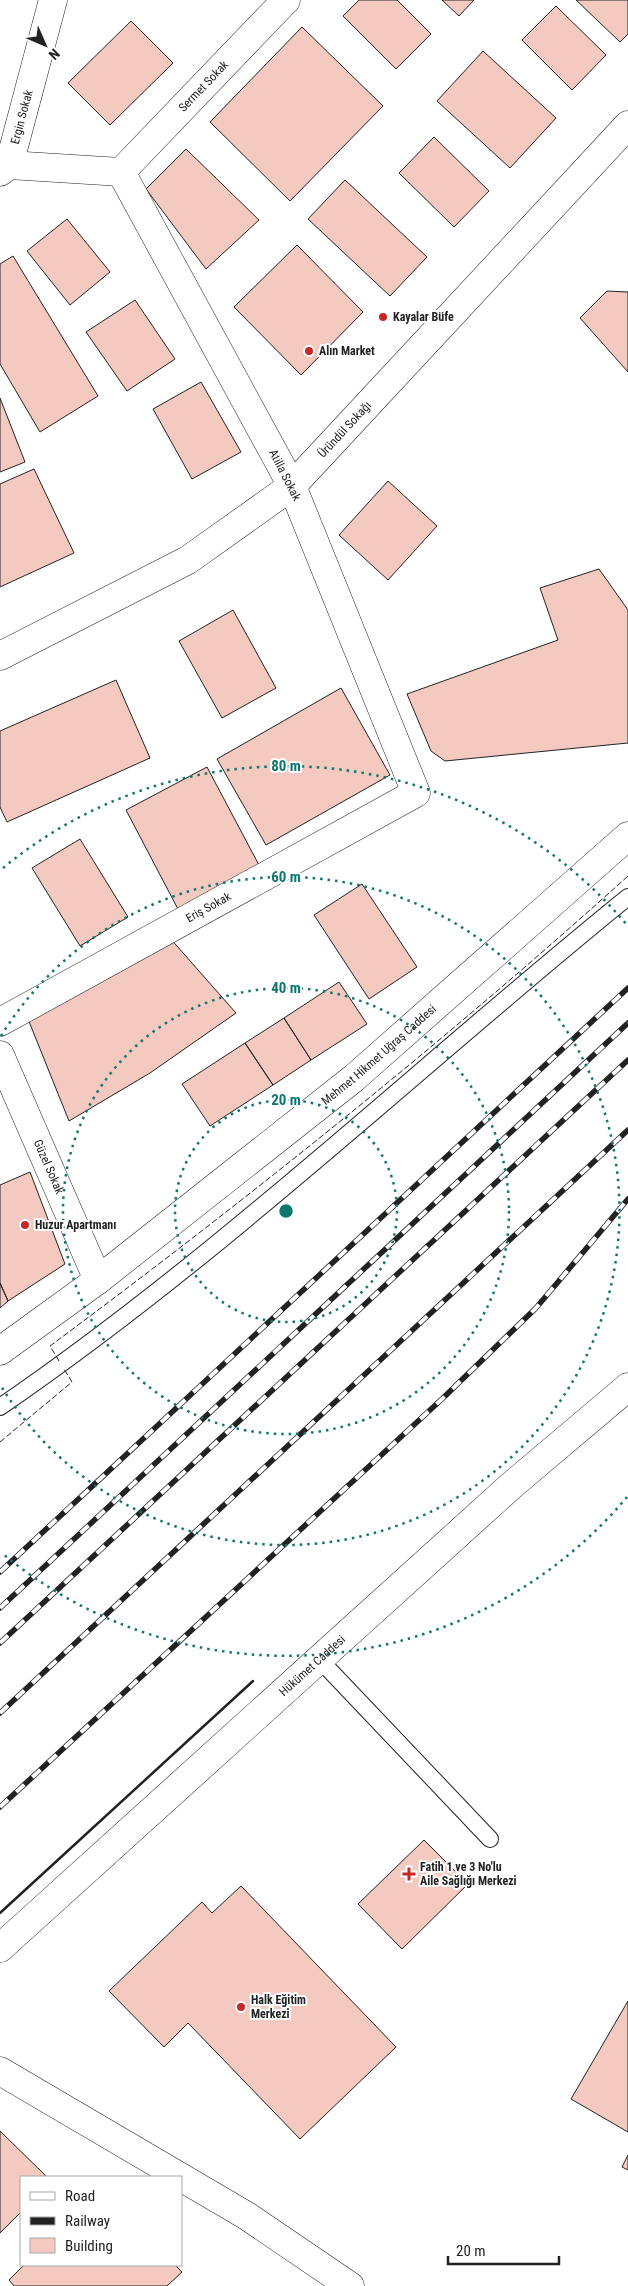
<svg xmlns="http://www.w3.org/2000/svg" width="628" height="2286" font-family="'Roboto Condensed',sans-serif">
	<style>
		.building { fill: #f3c9c0; stroke: #222 }
		.lines { fill: none; stroke-linecap: round; stroke-linejoin: round }
		.service-casing { stroke: #222; stroke-width: 18 }
		.minor-casing { stroke: #222; stroke-width: 29 }
		.tertiary-casing { stroke: #222; stroke-width: 29 }
		.secondary-casing { stroke: #222; stroke-width: 29 }
		.service { stroke: #fff; stroke-width: 16 }
		.minor { stroke: #fff; stroke-width: 28 }
		.tertiary { stroke: #fff; stroke-width: 28 }
		.secondary { stroke: #fff; stroke-width: 28 }
		.rail-casing { stroke: #222; stroke-width: 5.5 }
		.rail { stroke: #fff; stroke-width: 4; stroke-dasharray: 11; stroke-linecap: butt }
		.fence { stroke: #222; stroke-width: 1; stroke-dasharray: 6 2.5; stroke-linecap: butt }
		.wall { stroke: #222; stroke-width: 2.5 }
		.ring { fill: none; stroke: #0f766e; stroke-width: 2.5; stroke-dasharray: 2.5 5 }
		.poi-dot { fill: #c62828; stroke: #fff; stroke-width: 2 }
		.labels { text-anchor: middle; dominant-baseline: central; stroke-width: 4; stroke-linejoin: round; paint-order: stroke }
		.street-label { font-size: 12px; fill: #222; stroke: #fff }
		.poi-label { font-size: 12px; font-weight: bold; fill: #222; stroke: #fff; text-anchor: start }
		.centre { fill: #0f766e; stroke: #fff; stroke-width: 2.5 }
		.ring-label { font-size: 15px; text-anchor: middle; font-weight: bold; fill: #0f766e; stroke: #fff; stroke-width: 4; stroke-linejoin: round; paint-order: stroke }
	</style>
	<rect width="100%" height="100%" fill="#fff"/>
	<path class="building" d="M359,0H397L431,34L396,69L343,16Z
		M442,0H474L459,16Z
		M576,0H628V34L620,42Z
		M556,6L606,55L572,90L522,40Z
		M131,21L173,63L110,125L68,83Z
		M302,27L383,106L290,201L210,122Z
		M483,51L556,118L510,168L437,101Z
		M434,137L489,191L454,227L399,173Z
		M186,149L259,220L206,269L146,189Z
		M345,180L427,257L390,296L308,219Z
		M67,219L110,272L70,305L27,251Z
		M297,245L363,312L301,375L234,307Z
		M13,256L98,396L40,432L0,364V264Z
		M607,291L628,292V372L580,318Z
		M135,300L175,359L127,391L86,332Z
		M201,382L241,452L192,479L153,409Z
		M0,398L25,462L0,472Z
		M34,469L74,553L0,587V484Z
		M388,481L437,526L388,580L339,535Z
		M599,569L628,610V743L445,761L431,751L407,694L558,640L540,588Z
		M233,610L276,688L222,718L179,641Z
		M116,680L150,758L7,822L0,807V731Z
		M341,688L390,775L266,845L217,759Z
		M207,767L260,867L179,911L126,810Z
		M80,839L128,917L80,946L32,868Z
		M362,884L417,967L369,999L314,915Z
		M169,937L236,1013L150,1073L69,1121L28,1019Z
		M339,982L367,1024L311,1060L284,1018Z
		M284,1018L311,1060L273,1085L245,1043Z
		M245,1043L273,1085L210,1126L182,1084Z
		M30,1172L65,1264L8,1301L0,1283V1185Z
		M0,1283L8,1301L0,1308Z
		M424,1840L468,1884L402,1949L358,1904Z
		M241,1886L396,2047L300,2139L188,2023L164,2047L109,1991L202,1902L212,1913Z
		M628,2001V2132L571,2099Z
		M0,2131L47,2177H21V2212L0,2233Z
		M628,2155V2170L622,2167Z
		M24,2265H175L182,2272L167,2286H14L9,2280Z"/>
	<g class="lines">
		<g class="service-casing">
			<path id="service" d="M0,1407C223,1254 418,1067 628,897
				M319,1659L490,1839"/>
		</g>
		<g class="minor-casing">
			<g id="minor">
				<path d="M9,165L121,172"/>
				<path id="s1" d="M0,172L9,165L53,0"/>
				<path id="s2" d="M121,172L286,0"/>
				<path id="s3" d="M0,656L188,560L292,486L628,125"/>
				<path id="s4" d="M0,1022L416,793L292,486L121,172"/>
				<path id="s5" d="M0,1055L98,1280"/>
				<path d="M0,2071L247,2216L350,2286"/>
			</g>
		</g>
		<g class="tertiary-casing">
			<g id="tertiary">
				<path id="s6" d="M0,1948L512,1485L628,1387"/>
			</g>
		</g>
		<g class="secondary-casing">
			<g id="secondary">
				<path id="s7" d="M0,1351L98,1280L354,1078L628,836"/>
			</g>
		</g>
		<use href="#service" class="service"/>
		<use href="#minor" class="minor"/>
		<use href="#tertiary" class="tertiary"/>
		<use href="#secondary" class="secondary"/>
		<g class="rail-casing">
			<path id="rail" d="M0,1572L628,988
				M0,1608L628,1023
				M0,1643L628,1060
				M0,1713L628,1130
				M0,1807L442,1399L536,1308L628,1199"/>
		</g>
		<use href="#rail" class="rail"/>
		<path class="fence" d="M59,1361L50,1346C249,1198 444,1042 628,876
			M0,1442L72,1382L64,1369"/>
		<path class="wall" d="M0,1913L253,1681"/>
	</g>
	<g class="ring">
		<circle cx="286" cy="1211" r="111"/>
		<circle cx="286" cy="1211" r="223"/>
		<path d="M1 1036A334 334 0 1 1 1 1386"/>
		<path d="M627 1497A445 445 0 0 1 3 1554M3 868A445 445 0 0 1 627 925"/>
	</g>
	<g class="poi-dot">
		<circle cx="383" cy="317" r="5"/>
		<circle cx="309" cy="351" r="5"/>
		<circle cx="25" cy="1225" r="5"/>
		<path d="M406.5 1866.5h5v5h5v5h-5v5h-5v-5h-5v-5h5z"/>
		<circle cx="241" cy="2007" r="5"/>
	</g>
	<g class="labels">
		<g class="street-label">
			<text stroke="none"><textPath href="#s2" startOffset="119">Sermet Sokak</textPath></text>
			<text stroke="none"><textPath href="#s1" startOffset="61">Ergin Sokak</textPath></text>
			<text stroke="none"><textPath href="#s3" startOffset="416">Üründül Sokağı</textPath></text>
			<text transform="translate(285 475) rotate(63)">Atilla Sokak</text>
			<text stroke="none"><textPath href="#s4" startOffset="238">Eriş Sokak</textPath></text>
			<text stroke="none"><textPath href="#s7" startOffset="481">Mehmet Hikmet Uğraş Caddesi</textPath></text>
			<text stroke="none"><textPath href="#s5" startOffset="122">Güzel Sokak</textPath></text>
			<text stroke="none"><textPath href="#s6" startOffset="421">Hükümet Caddesi</textPath></text>
		</g>
		<g class="poi-label">
			<text x="393" y="317">Kayalar Büfe</text>
			<text x="319" y="351">Alın Market</text>
			<text x="35" y="1225">Huzur Apartmanı</text>
			<text x="420" y="1867">Fatih 1 ve 3 No'lu<tspan x="420" dy="14">Aile Sağlığı Merkezi</tspan></text>
			<text x="251" y="2000">Halk Eğitim<tspan x="251" dy="14">Merkezi</tspan></text>
		</g>
	</g>
	<circle cx="286" cy="1211" r="8" class="centre"/>
	<g class="ring-label">
		<text x="286" y="771">80 m</text>
		<text x="286" y="882">60 m</text>
		<text x="286" y="993">40 m</text>
		<text x="286" y="1105">20 m</text>
	</g>
	<rect x="20" y="2176" width="162" height="90" fill="#ffffff" stroke="#a7a7a7"/>
	<rect x="30" y="2192" width="25" height="8" fill="#ffffff" stroke="#a7a7a7"/>
	<text x="65" y="2201" font-size="15" fill="#222222">Road</text>
	<rect x="30" y="2217" width="25" height="8" fill="#222222" stroke="#a7a7a7"/>
	<text x="65" y="2226" font-size="15" fill="#222222">Railway</text>
	<rect x="30" y="2238" width="25" height="15" fill="#f3c9c0" stroke="#a7a7a7"/>
	<text x="65" y="2251" font-size="15" fill="#222222">Building</text>
	<g transform="translate(45 45) rotate(135)" stroke="#ffffff" stroke-width="4" paint-order="stroke">
	<path d="M0-4L9 19L0 12L-9 19Z" fill="#222222"/>
	<text y="-8" font-size="14" font-weight="bold" text-anchor="middle" fill="#222222">N</text>
	</g>
	<path d="M448 2256v8h111v-8" fill="none" stroke="#222222" stroke-width="2.5"/>
	<text x="456" y="2256" font-size="15" fill="#222222" stroke="#ffffff" stroke-width="4" paint-order="stroke">20 m</text>
</svg>
